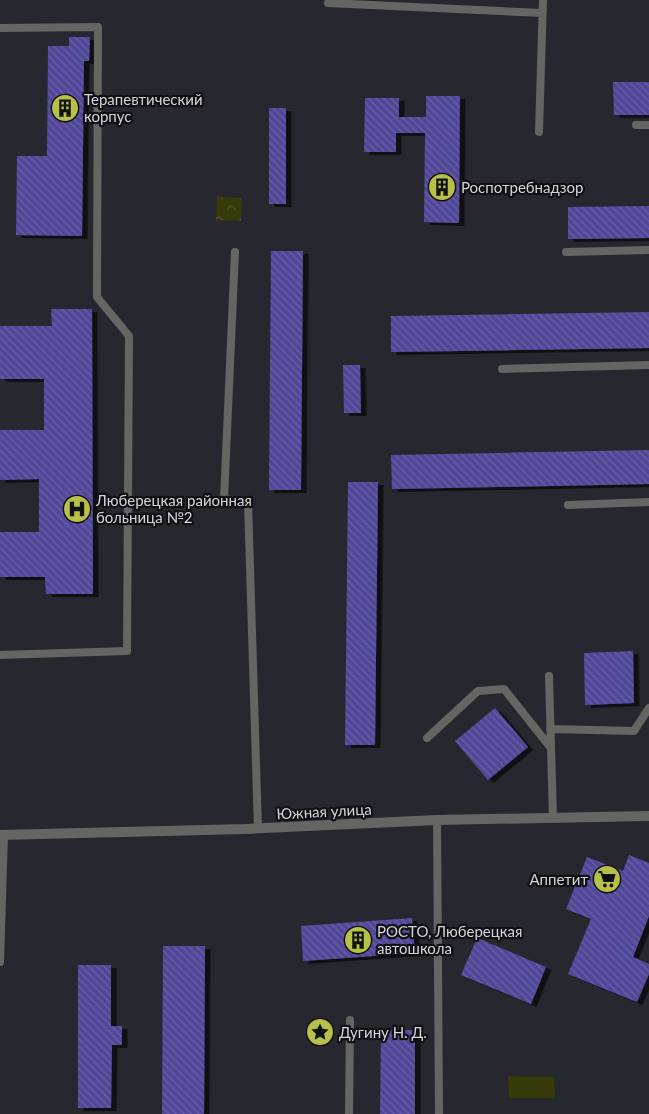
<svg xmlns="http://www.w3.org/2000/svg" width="649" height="1114" font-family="Lato,sans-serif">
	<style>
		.grass { fill: #373a09 }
		.park { fill: url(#park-crowns) }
		.building { fill: url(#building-back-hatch); filter: url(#shadow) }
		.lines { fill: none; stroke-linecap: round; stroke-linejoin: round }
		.service { stroke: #656561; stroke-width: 8 }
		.tertiary { stroke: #656561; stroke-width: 10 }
		.labels { text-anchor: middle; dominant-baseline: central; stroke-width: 4.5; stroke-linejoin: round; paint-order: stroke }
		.poi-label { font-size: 15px; fill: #d3d3d9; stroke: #101014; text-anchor: start }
		.street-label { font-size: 15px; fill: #d3d3d9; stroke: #101014 }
	</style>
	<defs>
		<pattern id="park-crowns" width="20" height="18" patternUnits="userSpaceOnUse" patternTransform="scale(1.25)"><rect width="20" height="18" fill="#373a09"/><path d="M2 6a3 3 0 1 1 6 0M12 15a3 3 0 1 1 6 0" fill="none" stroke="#53562c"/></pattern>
		<pattern id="building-back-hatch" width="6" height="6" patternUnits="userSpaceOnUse" patternTransform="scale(1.25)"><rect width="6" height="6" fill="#514798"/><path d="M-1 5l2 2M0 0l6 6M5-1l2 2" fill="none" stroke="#6961a6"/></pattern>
		<filter id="shadow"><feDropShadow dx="5.5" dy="3" stdDeviation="0" flood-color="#0009"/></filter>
	</defs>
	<rect width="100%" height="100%" fill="#272730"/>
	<path class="grass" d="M508,1076L554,1077L555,1098H509Z"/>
	<path class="park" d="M217,197L242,198L241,221L216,220Z"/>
	<path class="building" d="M69,37H90L89,61H84L82,236L16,235L17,156H47L48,46H69Z
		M613,82H649V115H614Z
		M426,96H460L459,223L424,222L425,133H396V152H364L365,98H399V117H426Z
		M269,108H286V204H269Z
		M649,206V238L568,239V207Z
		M271,251H303L301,490H269Z
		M51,309H92L93,594H46L45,577H0V532H39V479L0,480V430H44V379H0V326H52Z
		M649,312V348L391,352V316Z
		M343,365H360L361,413H344Z
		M649,450V484L392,489L391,455Z
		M348,482H378L375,745H345Z
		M633,651L634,703L585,705L584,653Z
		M495,708L528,747L488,780L455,741Z
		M629,855L649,863V916L633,957L649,964V974L637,1002L568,974L591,919L566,909L587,857L623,871Z
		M412,918L415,953L303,961L301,926Z
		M477,938L546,967L531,1004L461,975Z
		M163,946H205L204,1114H162Z
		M78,965H111V1026H122V1045H112L111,1108H78Z
		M381,1030H415V1114H380Z"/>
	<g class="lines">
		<path class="service" d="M328,3L542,13
			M0,28L98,27L97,297L129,336L127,651L0,655
			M636,125H649
			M539,132L543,0
			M235,252L224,499L248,502L258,829
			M566,252L649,250
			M502,369L649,365
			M568,505L649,502
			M549,676L553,818
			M550,729L634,731L649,708
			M427,738L478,691L504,689L551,748
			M437,820L439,1114
			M0,962L4,835
			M349,1114L350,1020"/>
		<path class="tertiary" d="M0,835L245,829L437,820L649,816"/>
	</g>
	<defs>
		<g id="building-disc" transform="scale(1.4375)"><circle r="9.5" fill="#b8c147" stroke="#101014"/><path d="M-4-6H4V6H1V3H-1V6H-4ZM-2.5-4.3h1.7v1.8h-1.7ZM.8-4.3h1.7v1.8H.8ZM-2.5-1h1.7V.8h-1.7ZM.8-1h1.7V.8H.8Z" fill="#111"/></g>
		<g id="hospital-disc" transform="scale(1.4375)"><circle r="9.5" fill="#b8c147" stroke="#101014"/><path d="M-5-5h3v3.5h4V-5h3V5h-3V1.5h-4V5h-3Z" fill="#111"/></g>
		<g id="supermarket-disc" transform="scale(1.4375)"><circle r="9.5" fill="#b8c147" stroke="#101014"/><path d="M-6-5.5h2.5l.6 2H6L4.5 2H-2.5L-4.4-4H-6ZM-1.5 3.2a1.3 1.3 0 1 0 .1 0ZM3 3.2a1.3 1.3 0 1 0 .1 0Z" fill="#111"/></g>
		<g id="sight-disc" transform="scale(1.4375)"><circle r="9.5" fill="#b8c147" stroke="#101014"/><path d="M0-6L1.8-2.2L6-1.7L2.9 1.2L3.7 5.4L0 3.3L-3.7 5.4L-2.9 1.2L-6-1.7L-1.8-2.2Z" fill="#111"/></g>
	</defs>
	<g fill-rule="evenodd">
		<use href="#building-disc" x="65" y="108"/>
		<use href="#building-disc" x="442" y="187"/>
		<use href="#hospital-disc" x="77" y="509"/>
		<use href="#supermarket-disc" x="607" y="879"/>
		<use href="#building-disc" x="358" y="940"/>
		<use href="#sight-disc" x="320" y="1032"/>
	</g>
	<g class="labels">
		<g class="poi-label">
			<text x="84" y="99">Терапевтический<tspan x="84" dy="17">корпус</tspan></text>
			<text x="461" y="187">Роспотребнадзор</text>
			<text x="96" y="500">Люберецкая районная<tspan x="96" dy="17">больница №2</tspan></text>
			<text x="588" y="879" text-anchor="end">Аппетит</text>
			<text x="377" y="931">РОСТО, Люберецкая<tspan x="377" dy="17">автошкола</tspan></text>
			<text x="339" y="1032">Дугину Н. Д.</text>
		</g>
		<g class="street-label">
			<text transform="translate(324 811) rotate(-3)">Южная улица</text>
		</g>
	</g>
</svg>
